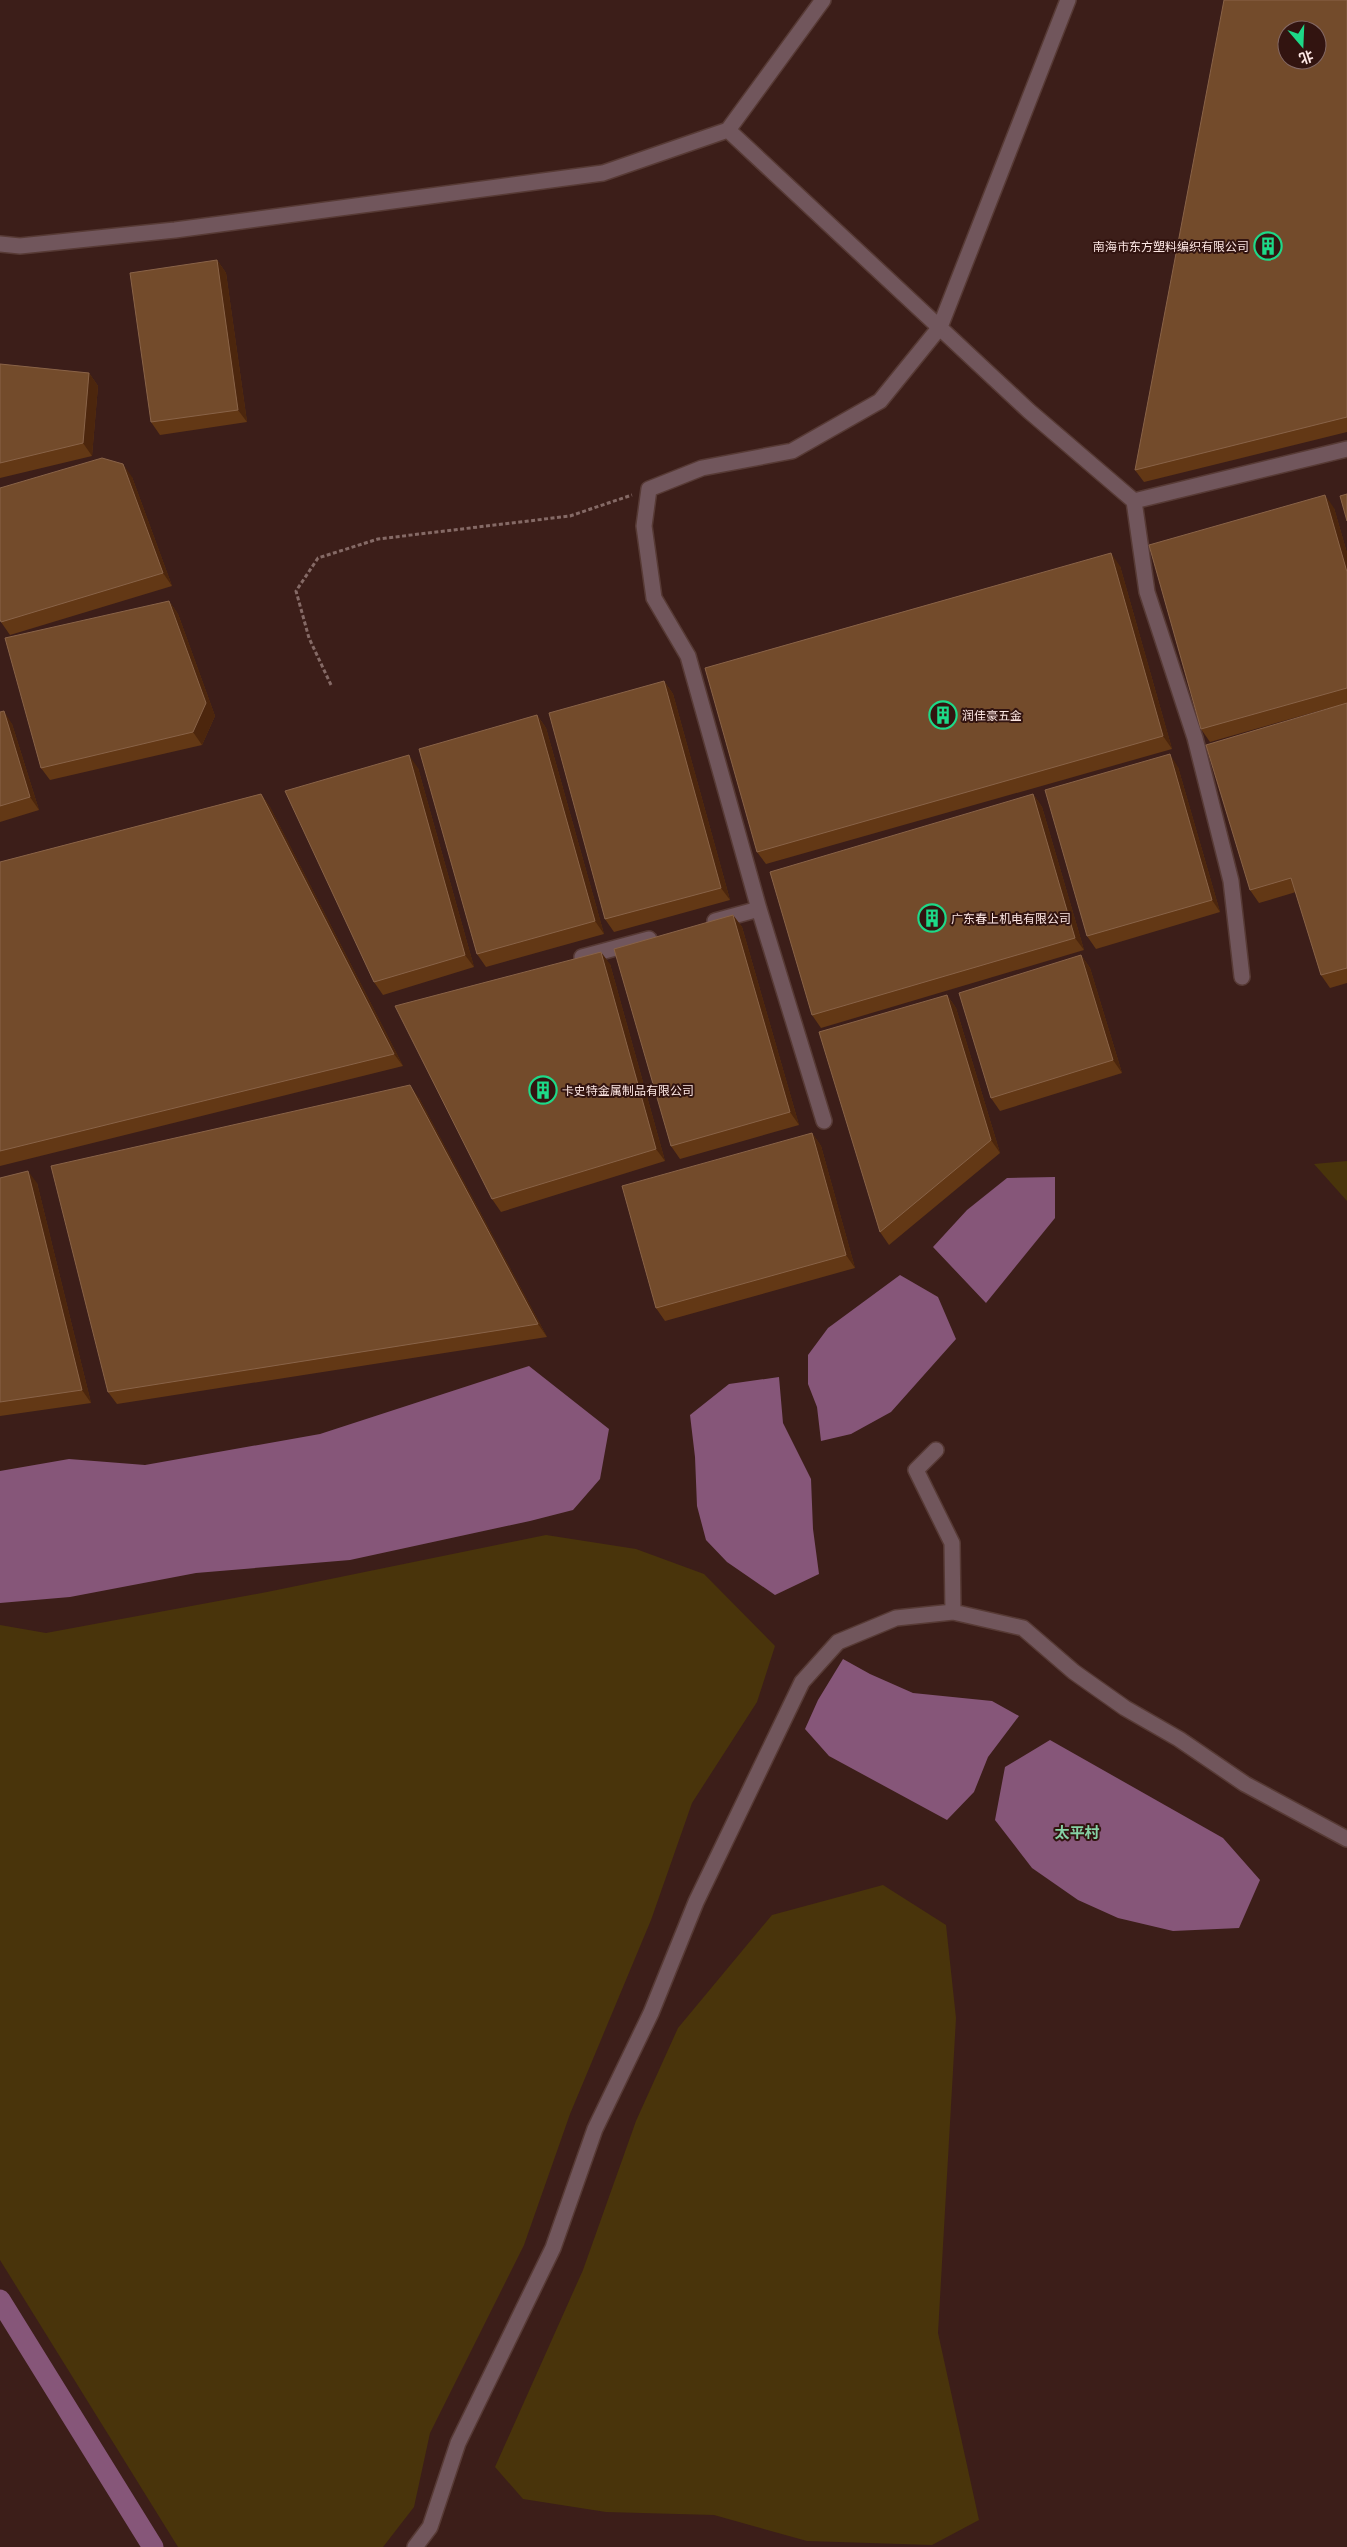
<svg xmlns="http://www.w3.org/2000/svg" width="1347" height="2547" font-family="Montserrat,'Noto Sans SC',sans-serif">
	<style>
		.green { fill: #49340b }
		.water { fill: #865679 }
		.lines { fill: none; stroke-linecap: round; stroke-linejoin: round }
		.canal { stroke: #865679; stroke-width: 21 }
		.minor-casing { stroke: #573a35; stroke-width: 18 }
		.path { stroke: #856a66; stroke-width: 3; stroke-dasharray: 4 2.5; stroke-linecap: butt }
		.minor { stroke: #71565c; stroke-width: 15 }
		.wall { fill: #633815 }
		.shaded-wall { fill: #4c260d }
		.building { fill: #734b2b; stroke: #896348; fill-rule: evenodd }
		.labels { text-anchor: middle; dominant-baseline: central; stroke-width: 4; stroke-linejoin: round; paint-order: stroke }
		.poi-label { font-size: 12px; fill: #fde7e4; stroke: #321410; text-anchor: start }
		.quarter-label { font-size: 15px; font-weight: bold; fill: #86d2a5; stroke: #321410 }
	</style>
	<rect width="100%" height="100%" fill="#3c1e19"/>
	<path class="green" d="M1347,1161V1201L1314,1164Z
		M546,1535L636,1549L704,1574L775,1646L757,1702L692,1803L651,1920L570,2114L524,2245L430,2433L414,2507L383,2547H178L0,2260V1625L46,1633L267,1592Z
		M883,1885L946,1925L956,2018L938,2333L979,2520L932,2545L807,2541L714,2515L606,2512L523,2499L495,2467L583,2270L636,2121L678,2028L772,1915Z"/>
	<path class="water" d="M1055,1177V1218L986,1303L933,1247L967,1210L1007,1178Z
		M900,1275L938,1297L956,1339L891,1412L851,1434L821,1441L817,1407L808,1384V1355L828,1328Z
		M529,1366L609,1429L600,1479L573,1510L530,1521L350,1560L196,1573L70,1597L0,1603V1471L69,1459L145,1465L320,1434Z
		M779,1377L783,1423L811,1479L813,1529L819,1574L775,1595L727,1562L706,1540L697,1506L695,1457L690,1415L729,1384Z
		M843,1659L870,1674L913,1693L992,1701L1019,1716L988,1757L974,1792L947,1820L829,1756L805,1729L818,1700Z
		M1050,1740L1223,1838L1260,1880L1239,1928L1173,1931L1118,1918L1078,1900L1032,1868L995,1820L1005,1767Z"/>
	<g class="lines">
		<path class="canal" d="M0,2300L153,2547"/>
		<g class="minor-casing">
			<path id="minor" d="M728,130L823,0
				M0,244L20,246L175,230L603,173L728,130L1029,411L1134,501L1347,449
				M1134,501L1147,592L1195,738L1231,881L1242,977
				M715,921L759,909
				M582,957L649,939
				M824,1121L759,909L688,656L654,598L644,526L649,489L702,468L792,451L880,401L940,327L1068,0
				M936,1450L916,1470L952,1543L953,1612
				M415,2547L430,2527L458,2443L553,2248L595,2129L651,2013L696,1902L802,1682L838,1642L896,1618L953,1612L1023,1628L1074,1672L1125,1708L1179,1739L1245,1784L1347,1839"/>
		</g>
		<path class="path" d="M331,685L309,638L296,591L318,558L378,539L570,516L632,495"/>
		<use href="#minor" class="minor"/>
	</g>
	<path class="wall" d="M1347,0V432L1144,482L1135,470Z
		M217,260L226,273L247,422L160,435L151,422Z
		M0,364L89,373L98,386L92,456L0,478Z
		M132,477L172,586L10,635L1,622Z
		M1334,508L1347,553V983L1330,988L1321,975L1296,892L1259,903L1250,890L1329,708L1210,742L1201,729Z
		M1120,566L1172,749L766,864L757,852Z
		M169,601L178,614L215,716L202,745L50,780L41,768Z
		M664,681L673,694L730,900L614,932L605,919Z
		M0,712L12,724L39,810L0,822Z
		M537,715L546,728L604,934L486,967L477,954Z
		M1178,767L1220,912L1096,949L1087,936Z
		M418,768L474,967L383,995L374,982Z
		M261,794L270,807L403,1066L0,1166V862Z
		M1033,794L1042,807L1084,950L821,1028L812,1015Z
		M733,915L742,927L799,1125L680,1159L671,1146Z
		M1081,955L1090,968L1122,1073L1000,1111L991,1098Z
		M610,964L665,1161L501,1212L492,1199Z
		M947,995L956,1008L1000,1153L889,1245L880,1232Z
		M419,1098L547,1337L117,1404L108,1392Z
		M812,1133L821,1146L855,1268L665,1321L656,1308Z
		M0,1178L37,1183L91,1403L0,1416Z"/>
	<path class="shaded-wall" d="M217,260L226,273L247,422L238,410Z
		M89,373L98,386L92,456L83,443Z
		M123,464L132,477L172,586L163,573Z
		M1325,495L1334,508L1347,553V572Z
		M1111,553L1120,566L1172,749L1163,736Z
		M169,601L178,614L215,716L202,745L193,732Z
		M664,681L673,694L730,900L721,888Z
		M4,711L12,724L39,810L30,797Z
		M537,715L546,728L604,934L595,921Z
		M1170,754L1178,767L1220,912L1212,900Z
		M409,755L418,768L474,967L465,955Z
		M261,794L270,807L403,1066L394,1054Z
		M1033,794L1042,807L1084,950L1075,938Z
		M733,915L742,927L799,1125L790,1112Z
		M601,952L610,964L665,1161L656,1149Z
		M1081,955L1090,968L1122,1073L1113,1060Z
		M947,995L956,1008L1000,1153L991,1140Z
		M410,1085L419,1098L547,1337L538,1324Z
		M812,1133L821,1146L855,1268L846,1255Z
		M28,1171L37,1183L91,1403L82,1390Z"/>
	<path class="building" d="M1224,0H1347V417L1135,470ZM1287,30H1317V60H1287Z
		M217,260L238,410L151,422L130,273Z
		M0,364L89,373L83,443L0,463Z
		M102,458L123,464L163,573L1,622L0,619V488Z
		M1347,494V521L1340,496Z
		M1325,495L1347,572V688L1201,729L1149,545Z
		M1111,553L1163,736L757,852L705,668Z
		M169,601L206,703L193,732L41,768L5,638Z
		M664,681L721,888L605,919L549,713Z
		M1347,703V968L1321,975L1291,878L1250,890L1206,745Z
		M4,711L30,797L0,806V712Z
		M537,715L595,921L477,954L419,749Z
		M1170,754L1212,900L1087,936L1045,790Z
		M409,755L465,955L374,982L285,791Z
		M261,794L394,1054L0,1151V862Z
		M1033,794L1075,938L812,1015L770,872Z
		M733,915L790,1112L671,1146L614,949Z
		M601,952L656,1149L492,1199L395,1006Z
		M1081,955L1113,1060L991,1098L959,993Z
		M947,995L991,1140L880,1232L819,1032Z
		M410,1085L538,1324L108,1392L51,1166Z
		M812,1133L846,1255L656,1308L622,1186Z
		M28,1171L82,1390L0,1402V1178Z"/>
	<defs>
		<g id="building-ring" transform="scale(1.4375)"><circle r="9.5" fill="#321410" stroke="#1dd988" stroke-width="1.5"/><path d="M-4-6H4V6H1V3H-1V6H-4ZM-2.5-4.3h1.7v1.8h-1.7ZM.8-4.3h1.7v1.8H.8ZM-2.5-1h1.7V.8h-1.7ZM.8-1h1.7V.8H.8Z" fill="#1dd988"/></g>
	</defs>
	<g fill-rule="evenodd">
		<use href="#building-ring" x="1268" y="246"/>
		<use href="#building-ring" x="943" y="715"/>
		<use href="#building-ring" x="932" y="918"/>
		<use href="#building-ring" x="543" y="1090"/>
	</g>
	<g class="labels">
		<g class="poi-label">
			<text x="1249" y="246" text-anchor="end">南海市东方塑料编织有限公司</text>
			<text x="962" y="715">润佳豪五金</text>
			<text x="951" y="918">广东春上机电有限公司</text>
			<text x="562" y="1090">卡史特金属制品有限公司</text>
		</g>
		<g class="quarter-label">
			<text x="1077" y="1832">太平村</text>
		</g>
	</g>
	<g transform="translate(1302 45) rotate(161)"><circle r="24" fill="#321410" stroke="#836865"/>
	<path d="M0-4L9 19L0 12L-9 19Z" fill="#1dd988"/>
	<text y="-8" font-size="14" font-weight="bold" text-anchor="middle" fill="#fde7e4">北</text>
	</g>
</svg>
